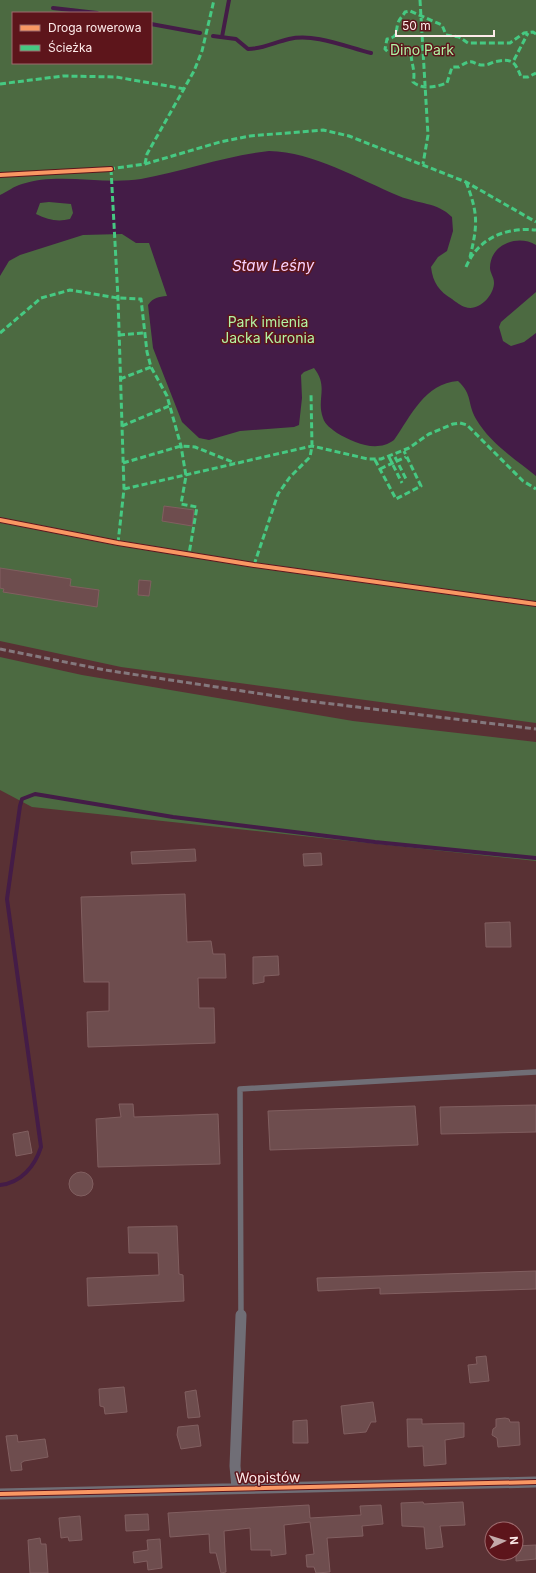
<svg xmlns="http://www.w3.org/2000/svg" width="536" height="1573" font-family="Inter,sans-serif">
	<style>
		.green { fill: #4c6a41; fill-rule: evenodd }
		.water { fill: #441c47; fill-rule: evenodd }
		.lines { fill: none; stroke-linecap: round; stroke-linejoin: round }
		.stream { stroke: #441c47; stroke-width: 4 }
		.building { fill: #6e4d4e; stroke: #815f60 }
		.lane { stroke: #706e76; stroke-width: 5.5 }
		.street { stroke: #706e76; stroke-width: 11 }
		.rail { stroke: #84787d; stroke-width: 3; stroke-dasharray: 6 3; stroke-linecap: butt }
		.quiet { stroke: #46c982; stroke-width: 3; stroke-dasharray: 6 3; stroke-linecap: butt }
		.cycleway-casing { stroke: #5d151b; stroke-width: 6 }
		.cycleway { stroke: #f99763; stroke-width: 4 }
		.labels { text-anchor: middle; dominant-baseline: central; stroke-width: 3; stroke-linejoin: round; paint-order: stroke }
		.park-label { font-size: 14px; fill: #b1f3a5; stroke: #5d151b }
		.street-label { font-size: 14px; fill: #feebea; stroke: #5d151b }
		.water-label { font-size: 15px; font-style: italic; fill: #f7d0fe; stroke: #5d151b }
	</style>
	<rect width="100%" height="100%" fill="#593134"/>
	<path class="green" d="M0,0H536V723L121,667L0,641ZM13,13H151V63H13Z
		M0,657L82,675L353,721L536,742V861L32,807L0,790Z"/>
	<path class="water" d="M269,151C314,152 358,179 399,196C418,204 437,202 452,217L453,231L447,251L438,257L431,267C433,283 439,291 452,299C456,302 461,306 465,307C479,312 494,295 494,283C494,277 490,273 490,268C490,244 518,234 536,245V292L501,322L499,327L503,341L511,346L524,342L536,333V476C515,459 490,443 476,419C467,403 473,395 458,381C425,383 411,416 394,440C377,453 354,443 337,433C332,429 325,425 323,418C316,399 329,387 314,368L304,372L301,375L302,398L299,425L294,427L240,431L209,440L199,438L182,422L153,348L148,305C154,297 158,297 167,296L149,243H136L122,234L83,235L20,255L9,261L0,276V195C7,192 14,186 22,184C58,172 103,185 141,179C184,171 225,156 269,151ZM49,202L71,204L73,213L70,219C58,222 48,220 36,214L40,203Z"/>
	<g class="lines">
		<path class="stream" d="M53,8L97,13
			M151,24L200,33
			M213,36L236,39L248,49C263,49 275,42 289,39C315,33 346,47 371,53
			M222,37L229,0
			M0,1185C21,1183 35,1166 41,1147L7,899L20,806L22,799L35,794L173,817L375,842L536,858"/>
	</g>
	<path class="building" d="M164,506L194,510L192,526L162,521Z
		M0,568L71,579L70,586L99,590L97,607L3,592L4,589L0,588Z
		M139,580L151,581L149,596L138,595Z
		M195,849L196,861L132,864L131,852Z
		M321,853L322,865L304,866L303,854Z
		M185,894L187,942L211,941L213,954H225L226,978H198L199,1008H214L215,1043L88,1047L87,1012L109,1011V982H84L81,897Z
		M510,922L511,947H486L485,923Z
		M278,956L279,975L264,976V982L253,984V957Z
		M119,1104H133L134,1117L218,1114L220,1164L98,1167L96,1119L121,1117Z
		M536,1105V1132L441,1134L440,1107Z
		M415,1106L418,1145L270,1150L268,1111Z
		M28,1131L32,1153L16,1156L13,1134Z
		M69 1184a12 12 0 1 1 24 0a12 12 0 1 1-24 0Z
		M177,1226L179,1274L183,1275L184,1301L88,1306L87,1278L159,1275L158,1253H129L128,1227Z
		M536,1271V1289L380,1294V1288L318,1291L317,1278Z
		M486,1356L489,1381L470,1383L468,1365L477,1364L476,1357Z
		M124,1387L127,1412L105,1414L104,1407L100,1406L99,1389Z
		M196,1390L200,1417L188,1418L185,1392Z
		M373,1402L376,1422H371L366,1432L344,1434L341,1406Z
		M505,1418L509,1419L510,1422H519L520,1445L498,1447L497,1438L492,1435L493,1429L496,1427V1419Z
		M407,1419H422V1424L464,1423V1437L445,1440L446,1464L424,1466L423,1446L408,1447Z
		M307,1420L308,1443H293V1421Z
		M198,1425L201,1446L181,1449L177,1435L178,1427Z
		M17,1435L18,1442L45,1439L48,1457L24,1461L21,1463L22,1470L11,1471L6,1436Z
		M423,1502L424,1504L463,1502L465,1525L440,1526L443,1547L426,1549L424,1527L402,1526L401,1503Z
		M309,1505L310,1518L361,1515L360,1506L381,1505L383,1524L362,1526L363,1536L327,1538L330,1572L316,1573L314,1567H307L306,1555L314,1554L310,1522L284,1525L286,1554L271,1556V1550H251L250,1528L224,1531L226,1572L221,1573L216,1553H210L209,1534L170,1537L168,1513Z
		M148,1514L149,1530L126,1531L125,1515Z
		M80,1516L82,1540L69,1541L68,1537L61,1538L59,1518Z
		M40,1538L41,1544H46L48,1573H30L28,1540Z
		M160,1539L162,1568L148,1570L147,1561L134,1563L133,1552L148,1550L147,1540Z
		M536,1545V1559L516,1561V1546Z"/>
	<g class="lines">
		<path class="lane" d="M0,520L118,543L254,565L536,604
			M241,1315L240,1089L536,1072"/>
		<path class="street" d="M237,1488L235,1466L241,1315
			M0,1494L536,1482"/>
		<path class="rail" d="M0,649L105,670L308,701L536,729"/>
		<path class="quiet" d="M420,0L428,135L423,164
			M536,34L533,32L524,33L510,43H468L459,37L446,35L442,25L410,11L405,12C403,16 399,19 398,23C395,33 399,37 387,39L385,49L388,52H397L405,47L411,53C411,63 416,72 413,82C422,90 436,87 447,83L452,67H459C475,56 472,66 485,65C488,65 491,63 494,62C510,58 515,60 521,77H528L536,73
			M514,60L528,33
			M0,84L63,76L116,77L185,89
			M145,164L147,154L194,71L202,51L214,0
			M109,169L145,164L220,142L250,136L323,130L349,136L466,182L536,222
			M111,169L118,298L124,489L118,543
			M466,182C478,213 478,224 470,257
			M466,267C478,238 506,227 536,230
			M0,333L41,298L70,290L118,298L141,299L147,352L151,367L167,396L181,446L186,476L181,504L197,507L189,554
			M119,335L144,333
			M120,379L151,367
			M122,426L169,406
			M389,457L402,483
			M395,457L407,481
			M375,460L396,499L421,486L404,451
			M123,463L181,446L195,447L235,463
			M380,469L406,457
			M124,489L312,446L368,459H381L409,448L429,434L453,424L460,423L467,425L523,481L536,489
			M254,565L278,494L290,477L310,457L312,446L311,393"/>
		<g class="cycleway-casing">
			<path id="cycleway" d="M0,175L111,169
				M0,520L118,543L254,565L536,604
				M0,1494L536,1482"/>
		</g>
		<use href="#cycleway" class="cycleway"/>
	</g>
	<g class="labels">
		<g class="park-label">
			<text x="422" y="49">Dino Park</text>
			<text x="268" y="321">Park imienia<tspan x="268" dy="16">Jacka Kuronia</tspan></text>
		</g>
		<g class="street-label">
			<text transform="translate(268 1477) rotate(-1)">Wopistów</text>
		</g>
		<g class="water-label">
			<text x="273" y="265">Staw Leśny</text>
		</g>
	</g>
	<rect x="12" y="12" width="140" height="52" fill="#5d151b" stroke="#9d6b6e"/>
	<rect x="20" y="25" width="20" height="6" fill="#f99763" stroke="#9d6b6e"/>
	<text x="48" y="32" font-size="12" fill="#feebea">Droga rowerowa</text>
	<rect x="20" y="45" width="20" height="6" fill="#46c982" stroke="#9d6b6e"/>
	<text x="48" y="52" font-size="12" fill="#feebea">Ścieżka</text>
	<g transform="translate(504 1541) rotate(86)"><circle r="19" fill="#5d151b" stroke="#9d6b6e"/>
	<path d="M0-3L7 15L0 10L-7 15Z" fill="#c4aaaa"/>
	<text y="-6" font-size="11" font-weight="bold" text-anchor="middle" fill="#feebea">N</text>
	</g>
	<path d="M396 30v6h98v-6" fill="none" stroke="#feebea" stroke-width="2"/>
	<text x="402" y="30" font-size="12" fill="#feebea" stroke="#5d151b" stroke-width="3" paint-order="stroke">50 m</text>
</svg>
